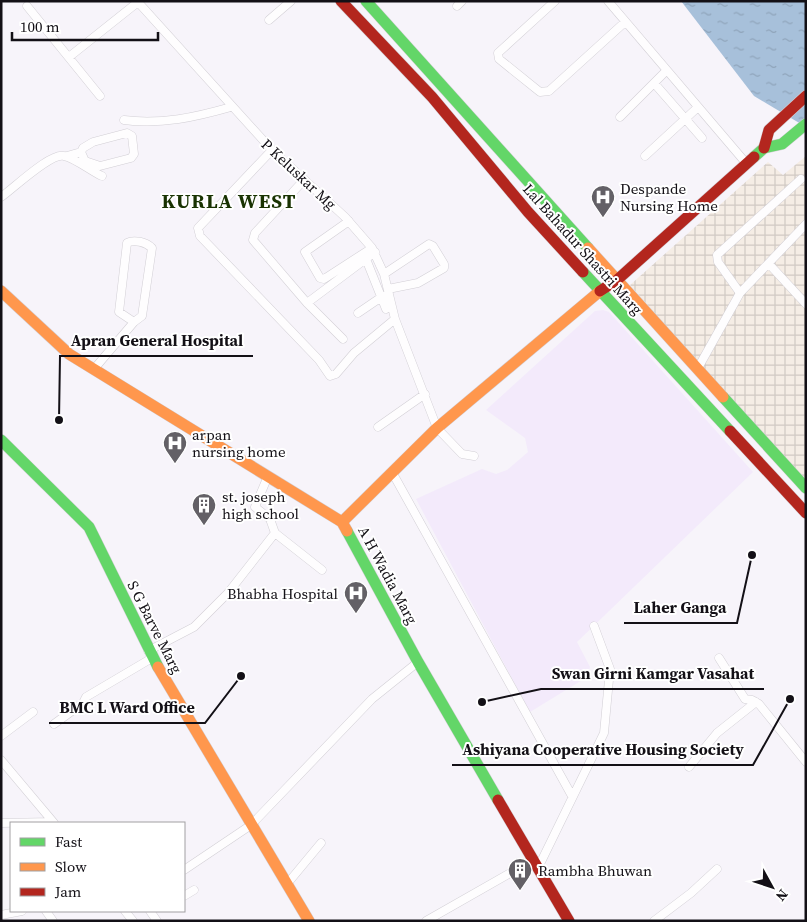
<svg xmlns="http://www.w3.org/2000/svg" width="807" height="922" font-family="'Source Serif 4',serif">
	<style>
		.built { fill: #f3eafb }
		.industrial { fill: url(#industrial-grid) }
		.water { fill: url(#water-ripples) }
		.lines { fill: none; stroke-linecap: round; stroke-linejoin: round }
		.street-casing { stroke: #d2cfd5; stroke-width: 9 }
		.fast-casing { stroke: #d2cfd5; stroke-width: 12 }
		.slow-casing { stroke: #d2cfd5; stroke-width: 12 }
		.jam-casing { stroke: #d2cfd5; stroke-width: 12 }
		.street { stroke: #fefdfe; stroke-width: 8 }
		.fast { stroke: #63d668; stroke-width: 11 }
		.slow { stroke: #ff974d; stroke-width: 11 }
		.jam { stroke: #b3261e; stroke-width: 11 }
		.labels { text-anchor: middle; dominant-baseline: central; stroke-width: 4; stroke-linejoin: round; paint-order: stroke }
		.street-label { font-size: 15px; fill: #131016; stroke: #fff }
		.poi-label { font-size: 15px; fill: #131016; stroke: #fff; text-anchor: start }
		.district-label { font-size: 20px; font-weight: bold; letter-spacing: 1px; fill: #193302; stroke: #fff }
		.leader { fill: none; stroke: #131016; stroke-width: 2 }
		.callout-dot { fill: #131016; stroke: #fff; stroke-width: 2 }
		.callout-label { font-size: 16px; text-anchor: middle; font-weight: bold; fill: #131016; stroke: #fff; stroke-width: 4; stroke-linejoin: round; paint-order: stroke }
	</style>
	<defs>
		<pattern id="industrial-grid" width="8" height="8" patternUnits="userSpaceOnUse" patternTransform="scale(1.25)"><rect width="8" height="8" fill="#f5ede5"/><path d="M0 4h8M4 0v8" fill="none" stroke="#d1cac4"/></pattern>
		<pattern id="water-ripples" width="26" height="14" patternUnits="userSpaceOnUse" patternTransform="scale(1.25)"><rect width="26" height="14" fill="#a7c0da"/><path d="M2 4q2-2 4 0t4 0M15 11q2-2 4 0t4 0" fill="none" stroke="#8fa4ba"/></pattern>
	</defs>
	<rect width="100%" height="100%" fill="#f7f4fa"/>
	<path class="built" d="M603,310L609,312L753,472L577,642L590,667L588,674L584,679L530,712L416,499L482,469L496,474L507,470L528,452L525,438L486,410L595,311Z"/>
	<path class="industrial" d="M806,156V485L630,285L768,162L783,175Z"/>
	<path class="water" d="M681,1H806V127L754,96Z"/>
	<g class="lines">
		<g class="street-casing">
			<path id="street" d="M137,1L272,150L345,217L372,248L384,274L395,319L437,428L462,454L474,456
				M555,1L498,53L499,59L540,92L549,91L625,22
				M608,1L746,163
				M27,6L100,96
				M457,6L462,1
				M269,20L291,1
				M69,57L138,2
				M654,83L702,138
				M620,117L666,71
				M124,120C161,125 196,117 231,107
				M272,150L198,228L200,236L319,360L330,376L336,374L354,353L395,319
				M67,156L81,152L83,148L93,142L127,133L132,136L134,154L131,158L100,166L85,161L81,152
				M645,156L697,108
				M304,180L255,233L253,240L307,303L343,339
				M1,197C14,188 51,152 64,156C75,158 91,171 102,176
				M349,221L305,252L320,278L324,279L372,248
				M366,259L386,309
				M769,264L806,304
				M384,274L429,244L433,246L444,264V268L418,283L388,289
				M740,293L718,262L717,255L801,179
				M307,303L375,252
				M358,313L383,296
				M698,368L740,293L806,224
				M94,369L134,322L119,312L127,243C134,239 146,242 152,248L142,316L134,322
				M378,427L425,394
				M392,472L572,796
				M275,533L322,570
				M148,651L194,627L228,593L275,533L270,519L255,507L268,476
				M719,658L745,699L752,700L759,704L806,762
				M54,724L83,703L86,697L152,658
				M1,736L33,712
				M1,760L54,823
				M689,767L717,733L756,702
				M1,823L52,822
				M538,868L604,733L610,669L594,626
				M184,870L251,825L372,699L418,662
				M287,884L321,843
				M184,896L194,890
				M46,911L53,921
				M125,911L133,921
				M150,911L157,921
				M1,915L22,911
				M426,921L533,860
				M654,921L691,893L717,869"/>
		</g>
		<g class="fast-casing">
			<path id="fast" d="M366,1L588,248
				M754,157L764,148L782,144L806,124
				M583,272L730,431
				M723,397L806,488
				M1,440L89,527L158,667
				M347,531L418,662L498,800"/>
		</g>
		<g class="slow-casing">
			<path id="slow" d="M588,248L723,397
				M1,291L69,354L342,522L347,531
				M342,522L437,428L600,291
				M158,667L309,921"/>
		</g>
		<g class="jam-casing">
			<path id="jam" d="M341,1L432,97L528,212L583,272
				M764,148L769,130L806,96
				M600,291L617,280L754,157
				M730,431L806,513
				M498,800L569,921"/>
		</g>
		<use href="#street" class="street"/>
		<use href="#fast" class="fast"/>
		<use href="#slow" class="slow"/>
		<use href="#jam" class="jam"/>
	</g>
	<defs>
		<g id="hospital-pin" transform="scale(1.25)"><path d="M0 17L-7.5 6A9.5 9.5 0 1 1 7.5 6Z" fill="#636066" stroke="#fff"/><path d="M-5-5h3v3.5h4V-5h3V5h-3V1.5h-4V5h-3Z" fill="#fff"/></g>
		<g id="building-pin" transform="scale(1.25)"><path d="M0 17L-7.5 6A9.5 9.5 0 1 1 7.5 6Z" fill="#636066" stroke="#fff"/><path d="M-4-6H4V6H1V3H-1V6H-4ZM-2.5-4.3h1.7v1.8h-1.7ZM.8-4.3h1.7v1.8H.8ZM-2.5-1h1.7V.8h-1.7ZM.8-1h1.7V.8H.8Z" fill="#fff"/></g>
	</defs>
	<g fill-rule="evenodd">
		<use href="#hospital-pin" x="603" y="197"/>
		<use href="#hospital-pin" x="175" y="443"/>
		<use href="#building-pin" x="204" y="505"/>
		<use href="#hospital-pin" x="356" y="593"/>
		<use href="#building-pin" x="520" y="870"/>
	</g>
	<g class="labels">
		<g class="street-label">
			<text transform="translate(299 174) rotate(43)">P Keluskar Mg</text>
			<text transform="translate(583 249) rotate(48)">Lal Bahadur Shastri Marg</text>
			<text transform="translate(388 575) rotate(62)">A H Wadia Marg</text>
			<text transform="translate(155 627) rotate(63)">S G Barve Marg</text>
		</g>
		<g class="poi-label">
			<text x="620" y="188">Despande<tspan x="620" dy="17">Nursing Home</tspan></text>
			<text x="192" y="434">arpan<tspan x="192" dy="17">nursing home</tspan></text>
			<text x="222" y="496">st. joseph<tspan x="222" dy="17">high school</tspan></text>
			<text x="338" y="593" text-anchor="end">Bhabha Hospital</text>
			<text x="538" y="870">Rambha Bhuwan</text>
		</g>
		<g class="district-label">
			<text x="229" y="201">KURLA WEST</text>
		</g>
	</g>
	<path class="leader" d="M59 420L60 356H253M752 555L737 623H624M482 702L541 689H764M241 676L205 723H49M790 699L753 765H452"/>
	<g class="callout-dot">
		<circle cx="59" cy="420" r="5"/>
		<circle cx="752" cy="555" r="5"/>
		<circle cx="482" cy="702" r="5"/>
		<circle cx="241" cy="676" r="5"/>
		<circle cx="790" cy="699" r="5"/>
	</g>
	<g class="callout-label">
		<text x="157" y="346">Apran General Hospital</text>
		<text x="680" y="613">Laher Ganga</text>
		<text x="653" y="679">Swan Girni Kamgar Vasahat</text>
		<text x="127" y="713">BMC L Ward Office</text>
		<text x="603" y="755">Ashiyana Cooperative Housing Society</text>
	</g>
	<rect width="807" height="922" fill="none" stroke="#131016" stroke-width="5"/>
	<rect x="10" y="822" width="175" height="90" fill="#ffffff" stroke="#a19fa2"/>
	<rect x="20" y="838" width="25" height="8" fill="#63d668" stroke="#a19fa2"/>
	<text x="55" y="847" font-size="15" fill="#131016">Fast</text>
	<rect x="20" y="863" width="25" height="8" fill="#ff974d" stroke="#a19fa2"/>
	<text x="55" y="872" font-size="15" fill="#131016">Slow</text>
	<rect x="20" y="888" width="25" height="8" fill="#b3261e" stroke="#a19fa2"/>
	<text x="55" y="897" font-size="15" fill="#131016">Jam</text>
	<g transform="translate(772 887) rotate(130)" stroke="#ffffff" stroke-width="4" paint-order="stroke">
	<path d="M0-4L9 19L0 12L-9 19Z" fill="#131016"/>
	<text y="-8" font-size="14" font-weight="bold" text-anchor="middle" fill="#131016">N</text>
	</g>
	<path d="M12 32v8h146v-8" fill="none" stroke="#131016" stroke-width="2.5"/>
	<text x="20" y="32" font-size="15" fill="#131016" stroke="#ffffff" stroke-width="4" paint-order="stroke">100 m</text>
</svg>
